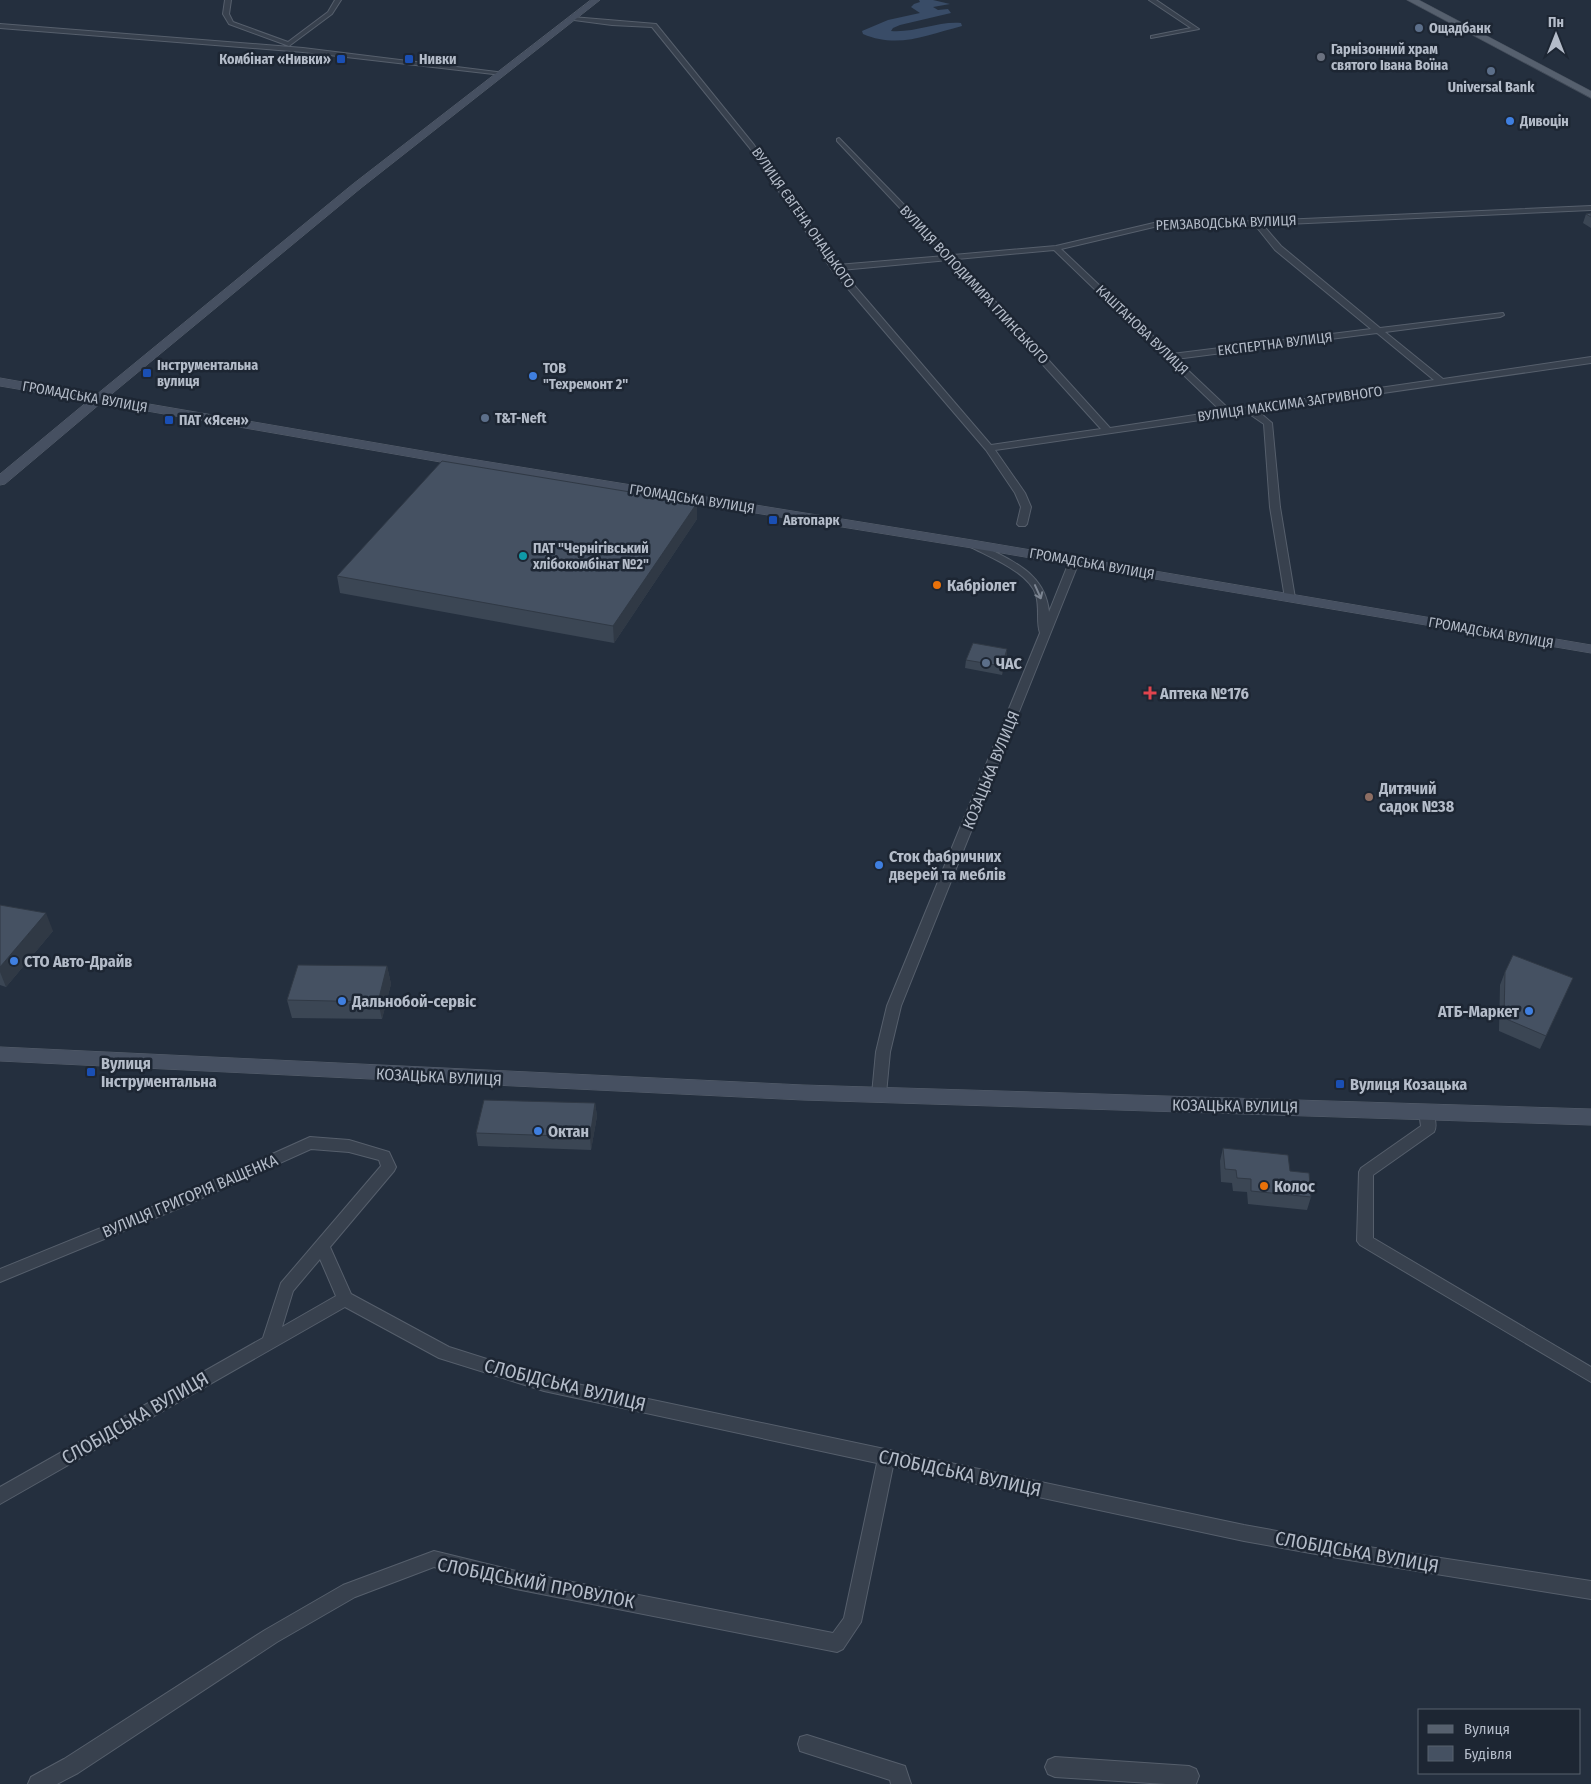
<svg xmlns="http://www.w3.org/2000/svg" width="1591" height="1784" font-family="'Fira Sans Condensed',sans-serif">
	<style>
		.water { fill: #394c67 }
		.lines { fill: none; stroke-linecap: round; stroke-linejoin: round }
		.street-casing { stroke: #565f6c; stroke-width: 2 }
		.secondary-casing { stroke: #565f6c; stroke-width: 1 }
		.primary-casing { stroke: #414a57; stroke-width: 1 }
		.street { fill: #38414e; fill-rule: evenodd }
		.secondary { fill: #465061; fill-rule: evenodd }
		.primary { fill: #56606e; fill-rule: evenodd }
		.wall { fill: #3b4654 }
		.shaded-wall { fill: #303945 }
		.building { fill: #455162; stroke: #303945 }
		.oneway { stroke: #7c8592 }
		.service-dot { fill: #5c6f8a; stroke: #1d2633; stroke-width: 2 }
		.worship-dot { fill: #6b7280; stroke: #1d2633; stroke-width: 2 }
		.transit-dot { fill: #1a4fb4; stroke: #1d2633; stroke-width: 2 }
		.shop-dot { fill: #3f7fe0; stroke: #1d2633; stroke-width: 2 }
		.culture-dot { fill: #0f9aa8; stroke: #1d2633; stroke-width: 2 }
		.food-dot { fill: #e8710a; stroke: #1d2633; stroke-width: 2 }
		.health-dot { fill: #e0444e; stroke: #1d2633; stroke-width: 2 }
		.education-dot { fill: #8d6e63; stroke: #1d2633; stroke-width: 2 }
		.labels { text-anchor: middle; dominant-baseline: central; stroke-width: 5; stroke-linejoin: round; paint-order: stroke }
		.far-poi-label { font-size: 14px; font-weight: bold; fill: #b4bcc9; stroke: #1d2633; text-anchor: start }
		.far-street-label { font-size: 14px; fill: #b4bcc9; stroke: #1d2633 }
		.poi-label { font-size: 16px; font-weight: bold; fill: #b4bcc9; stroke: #1d2633; text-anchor: start }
		.street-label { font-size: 16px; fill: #b4bcc9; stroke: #1d2633 }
		.near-street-label { font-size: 19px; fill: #b4bcc9; stroke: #1d2633 }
	</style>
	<rect width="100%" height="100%" fill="#242f3e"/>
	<path class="water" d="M919,0H933L950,4L933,7L938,10L948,9L951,13L900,25L893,28L891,31C915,33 938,21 961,23L962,26C927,35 898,49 863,34L862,31L888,20L920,13L911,7L914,4L920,2Z"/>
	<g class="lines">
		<g class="street-casing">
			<path id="street" d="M225,0H231L229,14L233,22L288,42L328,12L335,0H341L332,14L289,46L229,24L223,14Z
				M1149,0H1156L1199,29L1151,38V36L1191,28Z
				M572,17L656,24L754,145L837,265L945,256L837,141V139L839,138L953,255L1056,246L1158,222L1257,221L1591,206V210L1263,225L1281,246L1380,328L1503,313L1504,315L1500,317L1385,332L1443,379L1591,357V363L1258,411L1272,423L1280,507L1295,598L1294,600H1286L1285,598L1270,507L1264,424L1248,413L995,450L1025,493L1031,507L1027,524L1025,526H1019L1017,524L1021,507L1015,493L986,450L832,270L749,147L652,27L612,25L574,20ZM1255,225L1275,250L1371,329L1172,354L1061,249L1158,226ZM1054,250L1221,411L1110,428L957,259ZM949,260V261L1101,429L991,445L841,270ZM1377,333L1434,380L1230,410L1176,359Z
				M0,24L303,48L505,73L502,75L303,52L0,28Z
				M972,541C981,543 989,549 997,553C1023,566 1046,580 1049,612L1069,562L1074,559L1079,562L901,1006L890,1052L886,1094L884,1098L879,1099L874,1098L872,1094L876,1052L887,1006L1040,633C1036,622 1040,608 1036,595C1029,572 989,557 969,546L967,544Z
				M1426,1107L1431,1108C1434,1115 1438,1125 1434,1132L1373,1175V1238L1591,1367V1382L1360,1245L1357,1241L1359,1172L1361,1168L1421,1126L1419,1112L1421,1108Z
				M310,1137L349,1140L389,1152L396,1167L394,1171L330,1247L351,1294L449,1347L544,1377L1244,1525L1349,1544L1591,1581V1599L1349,1560L1244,1541L893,1466L861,1622L843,1649L837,1652L516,1589L434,1567L355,1597L277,1642L78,1773L57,1784H28L31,1777L64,1759L265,1630L343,1585L434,1551L516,1571L833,1633L844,1618L877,1463L544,1391L439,1358L345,1307L0,1504V1487L263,1338L281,1283L381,1166L379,1160L349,1152L311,1149L182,1207L0,1282V1269L172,1199ZM320,1259L336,1296L282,1327L293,1291Z
				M807,1735L905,1766L911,1784H891L890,1780L800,1751L798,1744L800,1737Z
				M1055,1757L1189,1766L1196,1769L1199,1776L1196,1784H1166L1055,1777L1048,1774L1045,1767L1048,1760Z"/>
		</g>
		<g class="secondary-casing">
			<path id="secondary" d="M591,0H600L361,188L108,397L452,456L972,540L1591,645V653L972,548L452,464L101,403L5,484L0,485V474L88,401L0,386V378L96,395L353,184Z
				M0,1047L803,1085L1591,1109V1125L803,1100L0,1061Z"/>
		</g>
		<g class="primary-casing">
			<path id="primary" d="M1407,0H1419L1591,91V98Z"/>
		</g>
		<use href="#street" class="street"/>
		<use href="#secondary" class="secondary"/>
		<use href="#primary" class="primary"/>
	</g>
	<path class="wall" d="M1591,213V228L1583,223L1586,214Z
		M697,503V519L614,643L340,593L337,576Z
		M1007,649V657L1002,675L965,668L966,660Z
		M0,905L53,931L6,987L0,985Z
		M387,966L391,984L382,1019L292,1018L287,1000Z
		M1505,972L1567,991L1540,1049L1499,1031L1500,985Z
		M595,1103L597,1116L591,1150L478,1146L476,1133Z
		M1223,1148L1290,1171L1311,1197L1307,1210L1248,1204L1247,1192L1233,1191L1232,1183L1221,1182L1220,1161Z"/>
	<path class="shaded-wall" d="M697,503V519L614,643L613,626Z
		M1007,649V657L1002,675V666Z
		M46,913L53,931L6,987L0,972V967Z
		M387,966L391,984L382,1019L378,1002Z
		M595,1103L597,1116L591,1150L590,1137Z"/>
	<path class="building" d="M1591,213V217L1586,214Z
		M442,461L697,503L613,626L337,576Z
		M973,643L1007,649L1002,666L966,660Z
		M0,905L46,913L0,967Z
		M1513,955L1573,978L1546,1036L1504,1018L1505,972Z
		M298,965L387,966L378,1002L287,1000Z
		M484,1100L595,1103L590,1137L476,1133Z
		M1223,1148L1288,1155L1290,1171L1309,1173L1311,1197L1251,1191V1179L1237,1178L1236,1170L1225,1169Z"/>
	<defs><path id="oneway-shaft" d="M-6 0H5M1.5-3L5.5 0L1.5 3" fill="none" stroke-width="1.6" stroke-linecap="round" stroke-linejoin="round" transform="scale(1.25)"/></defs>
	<use class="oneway" href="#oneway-shaft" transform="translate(1038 592) rotate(66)"/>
	<g class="service-dot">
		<circle cx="1419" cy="28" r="5"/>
		<circle cx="1491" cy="71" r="5"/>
		<circle cx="485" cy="418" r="5"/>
		<circle cx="986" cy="663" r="5"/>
	</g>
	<circle class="worship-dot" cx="1321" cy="57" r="5"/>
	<g class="transit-dot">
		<rect x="336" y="54" width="10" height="10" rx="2.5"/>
		<rect x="404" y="54" width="10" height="10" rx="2.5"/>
		<rect x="142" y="368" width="10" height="10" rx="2.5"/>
		<rect x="164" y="415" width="10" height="10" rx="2.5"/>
		<rect x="768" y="515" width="10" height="10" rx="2.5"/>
		<rect x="86" y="1067" width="10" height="10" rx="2.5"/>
		<rect x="1335" y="1079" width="10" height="10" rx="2.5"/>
	</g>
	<g class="shop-dot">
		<circle cx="1510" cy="121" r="5"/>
		<circle cx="533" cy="376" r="5"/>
		<circle cx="879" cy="865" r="5"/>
		<circle cx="14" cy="961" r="5"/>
		<circle cx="342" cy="1001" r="5"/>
		<circle cx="1529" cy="1011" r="5"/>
		<circle cx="538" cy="1131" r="5"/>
	</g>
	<circle class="culture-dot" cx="523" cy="556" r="5"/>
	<g class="food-dot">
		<circle cx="937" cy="585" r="5"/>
		<circle cx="1264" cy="1186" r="5"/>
	</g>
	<path class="health-dot" d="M1147.5 685.5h5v5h5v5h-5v5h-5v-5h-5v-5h5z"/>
	<circle class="education-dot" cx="1369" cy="797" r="5"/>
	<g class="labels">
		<g class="far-poi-label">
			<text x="1429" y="28">Ощадбанк</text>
			<text x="1331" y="49">Гарнізонний храм<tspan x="1331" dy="16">святого Івана Воїна</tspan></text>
			<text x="331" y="59" text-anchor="end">Комбінат «Нивки»</text>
			<text x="419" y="59">Нивки</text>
			<text x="1491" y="87" text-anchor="middle">Universal Bank</text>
			<text x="1520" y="121">Дивоцін</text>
			<text x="157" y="365">Інструментальна<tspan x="157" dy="16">вулиця</tspan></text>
			<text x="543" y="368">ТОВ<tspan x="543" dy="16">"Техремонт 2"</tspan></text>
			<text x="495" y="418">T&amp;T-Neft</text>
			<text x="179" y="420">ПАТ «Ясен»</text>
			<text x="783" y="520">Автопарк</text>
			<text x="533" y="548">ПАТ "Чернігівський<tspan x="533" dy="16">хлібокомбінат №2"</tspan></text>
		</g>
		<g class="far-street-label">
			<text transform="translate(803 218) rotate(55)">ВУЛИЦЯ ЄВГЕНА ОНАЦЬКОГО</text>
			<text transform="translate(1226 223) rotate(-2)">РЕМЗАВОДСЬКА ВУЛИЦЯ</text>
			<text transform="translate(974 285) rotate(47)">ВУЛИЦЯ ВОЛОДИМИРА ГЛИНСЬКОГО</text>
			<text transform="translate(1142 330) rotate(44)">КАШТАНОВА ВУЛИЦЯ</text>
			<text transform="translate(1275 344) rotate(-7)">ЕКСПЕРТНА ВУЛИЦЯ</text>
			<text transform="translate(85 397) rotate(10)">ГРОМАДСЬКА ВУЛИЦЯ</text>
			<text transform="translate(1290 404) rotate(-8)">ВУЛИЦЯ МАКСИМА ЗАГРИВНОГО</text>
			<text transform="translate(692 499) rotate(9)">ГРОМАДСЬКА ВУЛИЦЯ</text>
			<text transform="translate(1092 564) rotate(10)">ГРОМАДСЬКА ВУЛИЦЯ</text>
			<text transform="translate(1491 633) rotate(10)">ГРОМАДСЬКА ВУЛИЦЯ</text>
		</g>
		<g class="poi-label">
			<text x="947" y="585">Кабріолет</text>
			<text x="996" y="663">ЧАС</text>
			<text x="1160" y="693">Аптека №176</text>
			<text x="1379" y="788">Дитячий<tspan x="1379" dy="18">садок №38</tspan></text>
			<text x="889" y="856">Сток фабричних<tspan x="889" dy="18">дверей та меблів</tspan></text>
			<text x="24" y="961">СТО Авто-Драйв</text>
			<text x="352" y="1001">Дальнобой-сервіс</text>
			<text x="1519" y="1011" text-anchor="end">АТБ-Маркет</text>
			<text x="101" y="1063">Вулиця<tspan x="101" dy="18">Інструментальна</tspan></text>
			<text x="1350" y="1084">Вулиця Козацька</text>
			<text x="548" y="1131">Октан</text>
			<text x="1274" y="1186">Колос</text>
		</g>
		<g class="street-label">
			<text transform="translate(991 770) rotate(-68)">КОЗАЦЬКА ВУЛИЦЯ</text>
			<text transform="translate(439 1077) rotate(3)">КОЗАЦЬКА ВУЛИЦЯ</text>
			<text transform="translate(1235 1106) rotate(1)">КОЗАЦЬКА ВУЛИЦЯ</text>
			<text transform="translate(190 1196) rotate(-23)">ВУЛИЦЯ ГРИГОРІЯ ВАЩЕНКА</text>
		</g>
		<g class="near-street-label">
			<text transform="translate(565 1385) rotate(14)">СЛОБІДСЬКА ВУЛИЦЯ</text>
			<text transform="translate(135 1418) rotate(-30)">СЛОБІДСЬКА ВУЛИЦЯ</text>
			<text transform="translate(960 1473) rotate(12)">СЛОБІДСЬКА ВУЛИЦЯ</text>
			<text transform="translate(1357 1552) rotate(10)">СЛОБІДСЬКА ВУЛИЦЯ</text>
			<text transform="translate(536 1583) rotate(11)">СЛОБІДСЬКИЙ ПРОВУЛОК</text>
		</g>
	</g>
	<rect x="1418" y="1709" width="162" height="65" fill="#1d2633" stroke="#59626f"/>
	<rect x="1428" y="1725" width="25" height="8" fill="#56606e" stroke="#59626f"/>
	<text x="1464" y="1734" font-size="15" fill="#b4bcc9">Вулиця</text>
	<rect x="1428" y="1746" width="25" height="15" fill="#455162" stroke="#59626f"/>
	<text x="1464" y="1759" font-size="15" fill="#b4bcc9">Будівля</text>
	<g transform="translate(1556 35)" stroke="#1d2633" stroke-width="4" paint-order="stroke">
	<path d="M0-4L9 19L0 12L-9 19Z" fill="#b4bcc9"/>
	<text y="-8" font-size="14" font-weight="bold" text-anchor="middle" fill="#b4bcc9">Пн</text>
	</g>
</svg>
